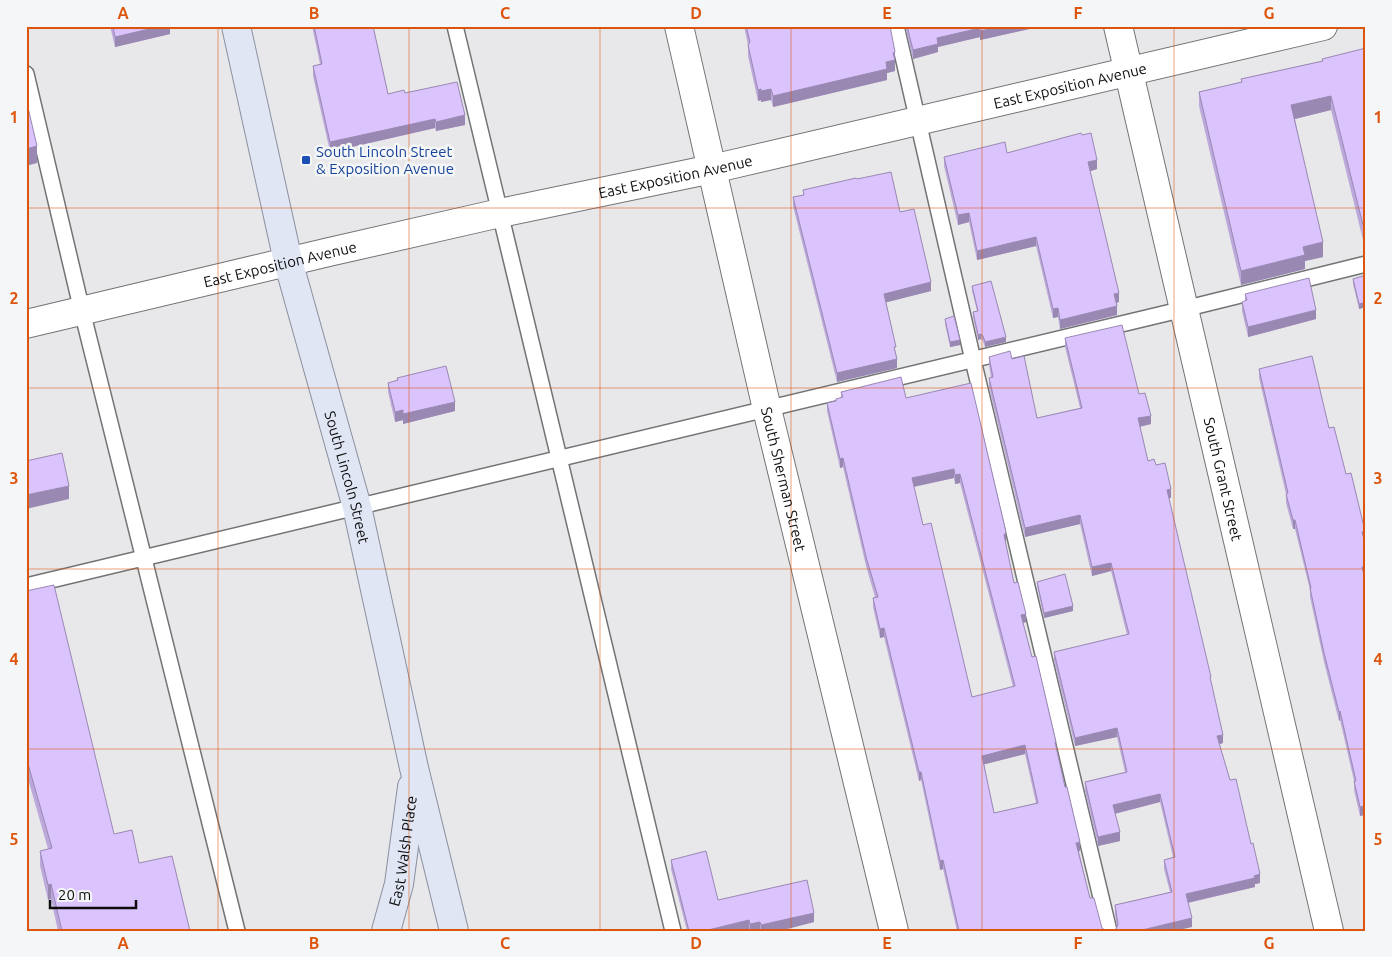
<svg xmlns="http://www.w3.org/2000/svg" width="1392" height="957" font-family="Ubuntu,sans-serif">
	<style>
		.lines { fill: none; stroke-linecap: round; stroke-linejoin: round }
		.service-casing { stroke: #727374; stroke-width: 18 }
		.minor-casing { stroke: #727374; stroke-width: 30 }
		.primary-casing { stroke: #8a8f9f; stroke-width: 30 }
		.service { stroke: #fff; stroke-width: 15 }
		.minor { stroke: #fff; stroke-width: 28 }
		.primary { stroke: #e1e6f4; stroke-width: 28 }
		.wall { fill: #bca8da; fill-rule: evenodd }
		.shaded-wall { fill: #9988b2 }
		.building { fill: #dbc3fe; stroke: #9988b2; fill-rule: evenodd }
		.grid { fill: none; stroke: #dd550c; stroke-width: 1; stroke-opacity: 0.55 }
		.transit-dot { fill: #1a4fb4; stroke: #f5f6f7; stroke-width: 2 }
		.labels { text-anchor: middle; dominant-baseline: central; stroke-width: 5; stroke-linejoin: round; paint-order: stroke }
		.street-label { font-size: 15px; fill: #0d0d0e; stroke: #f5f6f7 }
		.transit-label { font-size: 15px; fill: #164399; stroke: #f5f6f7; text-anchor: start }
		.neatline { fill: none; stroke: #dd550c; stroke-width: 2 }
		.grid-label { font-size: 16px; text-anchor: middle; font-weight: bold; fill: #dd550c }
	</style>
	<rect width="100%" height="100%" fill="#e8e8ea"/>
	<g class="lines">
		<g class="service-casing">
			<path id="service" d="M455,26L673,931
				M896,26L973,360L1109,931
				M26,74L82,311L237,931
				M26,586L1184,309L1366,264"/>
		</g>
		<g class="minor-casing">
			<g id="minor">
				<path id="s1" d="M679,26L767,409L894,931"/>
				<path id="s2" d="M1118,26L1329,931"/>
				<path id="s3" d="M26,324L329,252L500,213L712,169L1323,26"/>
			</g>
		</g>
		<g class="primary-casing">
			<g id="primary">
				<path id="s4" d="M236,26L288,261L357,507L414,768L454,931"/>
				<path id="s5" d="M386,931L399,884L412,787"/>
			</g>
		</g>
		<use href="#service" class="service"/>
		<use href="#minor" class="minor"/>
		<use href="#primary" class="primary"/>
	</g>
	<path class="wall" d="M110,26H170V34L115,47Z
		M312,26H373L388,94L405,93L465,125L436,131L435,128L330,152L313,76V66L320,64Z
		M744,26H890L895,71L887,73V80L773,107L771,100L761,102V100L758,101L748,56V45Z
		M905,26H1043L980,40V37L938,47V52L913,59Z
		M1366,48V239L1363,240L1331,110L1295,119L1323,257L1305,261V269L1241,285L1199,106V92L1241,82V79L1322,61Z
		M1082,135L1097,169L1090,171L1119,302L1117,303V315L1060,329L1058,317L1053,318L1036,246L977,260L969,222L958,225L944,166V157L1007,153Z
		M857,179L900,212L931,291L886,302L896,355L897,368L837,382L793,206V197L803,195V190Z
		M1366,275V307L1359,309L1353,284V279Z
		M972,286L1006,342L985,347L983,341L981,339L978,340L973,317V312L977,311L972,291Z
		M1245,294L1316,319L1248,337L1242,311V302L1245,301Z
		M945,319L960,345L950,347L945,324Z
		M1065,338L1139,394L1151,424L1140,427L1148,461L1156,465L1171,498H1169L1211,683L1223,743L1219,744L1230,780L1251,844L1260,883L1255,884V887L1188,903L1192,927L1116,929L1117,927L1115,914V905L1170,892L1164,869V860L1173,857L1160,802L1115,814L1120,841L1098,846L1085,791V782L1125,772L1117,737L1075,746L1054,661V652L1127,635L1111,571L1092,576L1080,524L1025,537L989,387V378H991L989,365V357L1012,359L1037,418L1080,408L1065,347Z
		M1259,369L1329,428L1346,474L1365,540L1364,541V575L1366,583V823L1364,815L1360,816L1354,790V781L1340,720L1339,721L1324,662L1310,597V590L1295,529H1293L1286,503V494L1259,378Z
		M397,378L455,411L403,424V420L395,422L388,392V383L397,380Z
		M841,392L906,398L1006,541L1005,542L1014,583L1026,622L1023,623L1056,750L1080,851H1079L1090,898L1102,928L1106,931H957L943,869L940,870L921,780L919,781L884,637L880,638L873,607V598L875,597L866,566L843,467L840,468L827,411V403L836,401L841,397ZM954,478L955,484L960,483L1013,687L972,697L923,525L914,487ZM1025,754L1036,803L994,813L984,764Z
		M1037,582L1073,611L1044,618L1037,586Z
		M26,591L114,834L139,863L190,931H58L51,899L48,900L40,866V851L48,849L26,772Z
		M671,860L718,900L814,922L779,931H750L749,930L745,931H687L671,869Z"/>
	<path class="shaded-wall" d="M162,26H170V34L115,47V37Z
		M1004,26H1043L980,40V31Z
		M980,28V37L938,47V52L913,59V50L937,38Z
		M895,52V71L887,73V80L773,107V96L886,62L893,53Z
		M761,89V100L758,101V90Z
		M771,89V100L761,102V91Z
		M1331,96V110L1291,120V105Z
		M465,115V125L436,131V122Z
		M435,119V128L330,152V142Z
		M37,146V163L26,166V149Z
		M1097,160V169L1088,172V162Z
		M969,213V222L958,225V215Z
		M1363,225H1366V239L1363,240Z
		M1036,237V246L977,260V251Z
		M1323,242V257L1305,261V269L1241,285V271L1303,247Z
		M931,282V291L884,303V294Z
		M1119,293V302L1114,303V294Z
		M1366,302V307L1359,309V304Z
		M1117,306V315L1060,329V320Z
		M1058,308V317L1053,318V309Z
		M1316,310V319L1248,337V327Z
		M981,334V339L978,340V335Z
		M1006,337V342L985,347V342Z
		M960,340V345L950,347V342Z
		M897,359V368L837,382V373Z
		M455,402V411L403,424V414Z
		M403,410V420L395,422V412Z
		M1151,416V424L1138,427V418Z
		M843,458V467L840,468V459Z
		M954,469V478L912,487V478Z
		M960,474V483L955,484V475Z
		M69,486V499L26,509V495Z
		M1171,489V498H1167V490Z
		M1080,515V524L1025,537V528Z
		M1293,520H1295V529H1293Z
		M1365,531V540L1362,541V532Z
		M1006,532V541L1004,544V535Z
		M1111,563V571L1092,576V567Z
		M1366,566V575L1362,576V567Z
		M1073,606V611L1044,618V613Z
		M1026,614V622L1021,624V615Z
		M884,628V637L880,638V629Z
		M1340,711V720L1339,721V712Z
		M1117,728V737L1075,746V738Z
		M1223,735V743L1217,745V736Z
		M1025,745V754L982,765V756Z
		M919,772H921V780L919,781Z
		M1160,794V802L1113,814V805Z
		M1364,806V815L1360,816V807Z
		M1120,832V841L1098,846V837Z
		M1080,842V851L1076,852V843Z
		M943,860V869L940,870V861Z
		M1260,874V883L1255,884V887L1186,903V894Z
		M51,884V899L48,900V885Z
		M814,913V922L779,931H761V925Z
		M1192,918V927L1175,931H1138Z
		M749,920V930L745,931H704Z
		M760,922V931H750V924Z"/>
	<path class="building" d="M113,26H162L115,37Z
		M314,26H373L388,94L404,90L405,93L457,82L465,115L436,122L435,119L330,142L313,66L322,64Z
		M746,26H890L895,52L893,53L895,60L886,62L887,69L773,96L771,89L761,91V89L758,90L748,45L750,42Z
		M907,26H1004L980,31V28L937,38L938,44L913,50Z
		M1366,48V225H1363L1331,96L1291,105L1323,242L1303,247L1305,255L1241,271L1199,92L1242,82L1241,79L1323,61L1322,59Z
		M26,99L37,146L26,149Z
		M1081,133L1082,135L1091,133L1097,160L1088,162L1119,293L1114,294L1117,306L1060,320L1058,308L1053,309L1036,237L977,251L969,213L958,215L944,157L1005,142L1007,153Z
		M891,172L900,212L914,209L931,282L884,294L896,347H894L897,359L837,373L793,197L804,195L803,190L856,178L857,179Z
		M1366,275V302L1359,304L1353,279Z
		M1309,278L1316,310L1248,327L1242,302L1247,300L1245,294Z
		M991,281L1006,337L985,342L983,336L981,334L978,335L973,312L978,311L972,286Z
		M954,316L960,340L950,342L945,319Z
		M1122,325L1139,394L1145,393L1151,416L1138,418L1148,461L1154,459L1156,465L1165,463L1171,489L1167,490L1211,677H1210L1223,735L1217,736L1230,780L1236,779L1251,844L1253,843L1260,874L1254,876L1255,878L1186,894L1192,918L1138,931H1112L1116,929L1118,924L1115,905L1172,892L1164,860L1175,857L1160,794L1113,805L1120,832L1098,837L1085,782L1127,772L1117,728L1075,738L1054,652L1129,634L1111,563L1092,567L1080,515L1025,528L989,378L993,377L989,357L1010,351L1012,359L1024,356L1037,418L1082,408L1065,338Z
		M1312,356L1329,428L1334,427L1346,474L1351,473L1365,531L1362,532L1366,547V566L1362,567L1366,583V814L1364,806L1360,807L1354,781H1356L1340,711L1339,712L1324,653L1310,588H1311L1295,520H1293L1286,494L1288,493L1259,369Z
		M446,366L455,402L403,414V410L395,412L388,383L398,380L397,378Z
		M901,377L906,398L971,383L1006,532L1004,535L1014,583L1018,582L1026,614L1021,615L1032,657L1036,656L1056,742H1055L1065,787H1067L1080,842L1076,843L1090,898H1094L1102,928L1106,931H959L943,860L940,861L921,772H919L884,628L880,629L873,598L878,597L866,557L843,458L840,459L827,403L836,401V399L843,397L841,392ZM954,469L955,475L960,474L1015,686L972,697L931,523L923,525L912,478ZM1025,745L1038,803L994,813L982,756Z
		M62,453L69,486L26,495V461Z
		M1065,574L1073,606L1044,613L1037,582Z
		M54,585L114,834L132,830L139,863L172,856L190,931H62L51,884L48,885L40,851L52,848L26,757V591Z
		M706,851L718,900L807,880L814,913L761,925L760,922L750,924L749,920L704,931H689L671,860Z"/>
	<path class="grid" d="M218,26V931M409,26V931M600,26V931M791,26V931M982,26V931M1174,26V931M26,208H1366M26,388H1366M26,569H1366M26,749H1366"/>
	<rect class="transit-dot" x="301" y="155" width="10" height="10" rx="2.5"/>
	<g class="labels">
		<g class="street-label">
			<text stroke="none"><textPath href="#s3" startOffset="1071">East Exposition Avenue</textPath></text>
			<text stroke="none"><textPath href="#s3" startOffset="666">East Exposition Avenue</textPath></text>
			<text stroke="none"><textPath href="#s3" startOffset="261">East Exposition Avenue</textPath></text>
			<text stroke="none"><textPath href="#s4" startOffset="465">South Lincoln Street</textPath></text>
			<text stroke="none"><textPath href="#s2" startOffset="465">South Grant Street</textPath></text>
			<text stroke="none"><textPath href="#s1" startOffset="465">South Sherman Street</textPath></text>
			<text stroke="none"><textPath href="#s5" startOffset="82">East Walsh Place</textPath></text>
		</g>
		<g class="transit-label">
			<text x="316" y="151">South Lincoln Street<tspan x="316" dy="17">&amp; Exposition Avenue</tspan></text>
		</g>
	</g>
	<rect width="1392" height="957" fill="none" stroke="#f5f6f7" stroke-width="55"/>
	<path d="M50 900v8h86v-8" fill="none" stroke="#0d0d0e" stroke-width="2.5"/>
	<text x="58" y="900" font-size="15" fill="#0d0d0e" stroke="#f5f6f7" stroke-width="4" paint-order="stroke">20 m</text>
	<rect x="28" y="28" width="1336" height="902" class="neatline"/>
	<g class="grid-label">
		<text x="123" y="19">A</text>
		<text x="314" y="19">B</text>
		<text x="505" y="19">C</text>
		<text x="696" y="19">D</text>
		<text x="887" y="19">E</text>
		<text x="1078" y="19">F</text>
		<text x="1269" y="19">G</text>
		<text x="14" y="123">1</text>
		<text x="1378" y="123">1</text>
		<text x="14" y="304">2</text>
		<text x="1378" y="304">2</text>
		<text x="14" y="484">3</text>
		<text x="1378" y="484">3</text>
		<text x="14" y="665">4</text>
		<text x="1378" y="665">4</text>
		<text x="14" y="845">5</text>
		<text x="1378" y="845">5</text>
		<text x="123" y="949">A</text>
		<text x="314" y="949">B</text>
		<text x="505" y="949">C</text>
		<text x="696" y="949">D</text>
		<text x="887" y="949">E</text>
		<text x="1078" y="949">F</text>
		<text x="1269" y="949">G</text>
	</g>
</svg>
